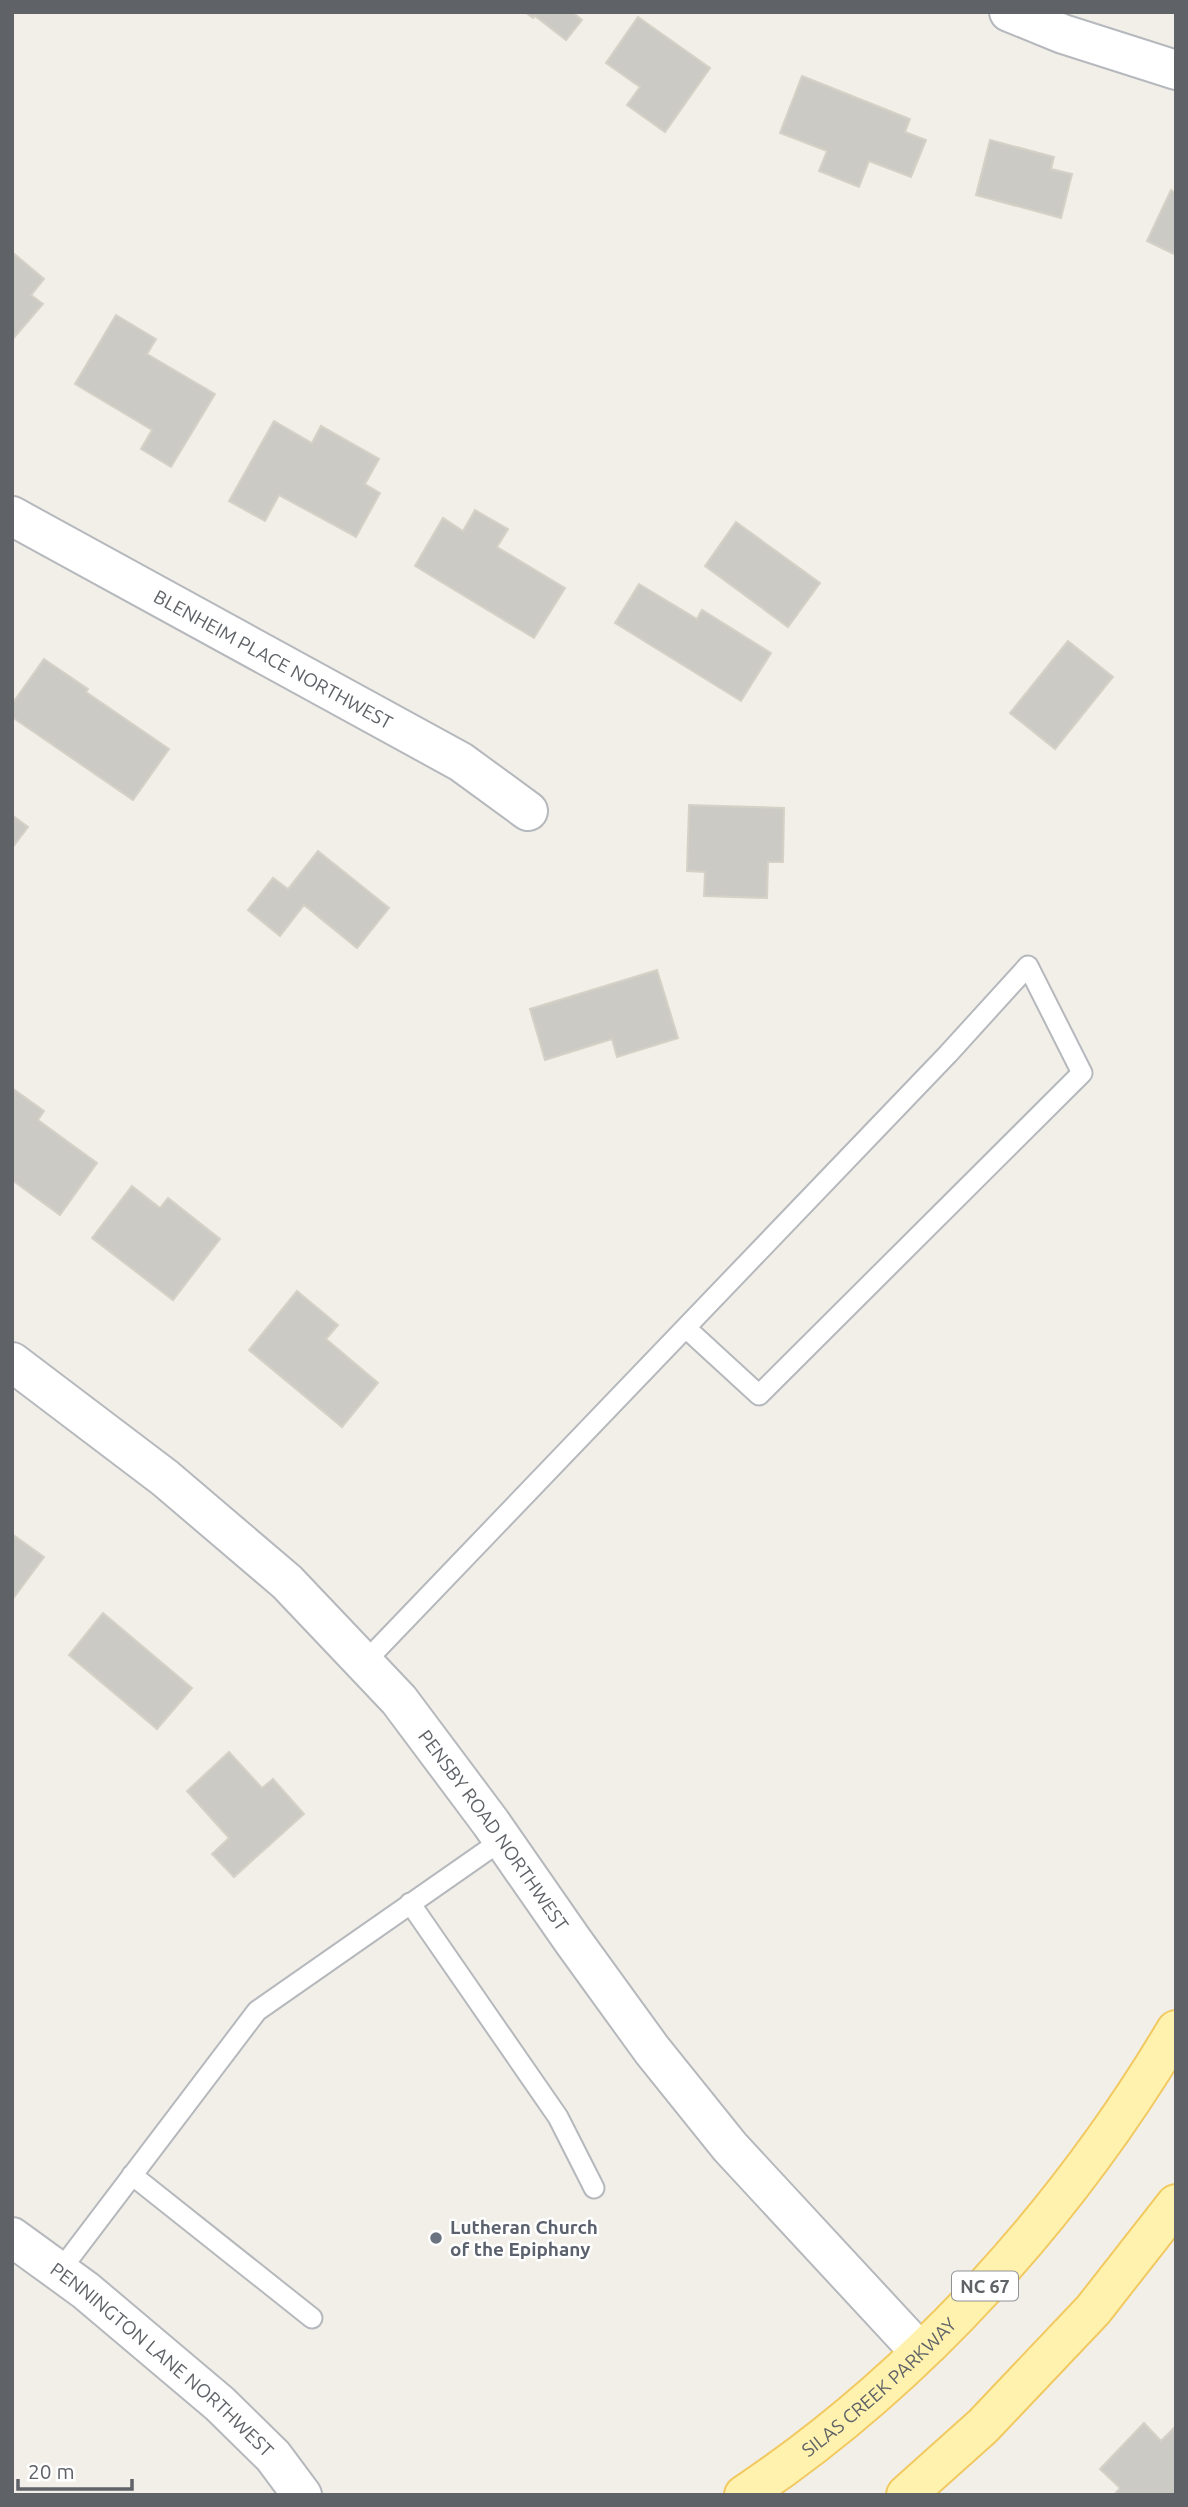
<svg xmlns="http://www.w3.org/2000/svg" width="1188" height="2507" font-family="Ubuntu,sans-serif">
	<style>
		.building { fill: #cccac5; stroke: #d6d1c6; stroke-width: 2 }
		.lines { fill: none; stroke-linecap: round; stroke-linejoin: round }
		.service-casing { stroke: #b5b8bc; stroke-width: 23 }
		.minor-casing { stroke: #b5b8bc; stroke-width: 42 }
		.primary-casing { stroke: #f2c960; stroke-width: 42 }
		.service { stroke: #fff; stroke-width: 19 }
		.minor { stroke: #fff; stroke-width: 38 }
		.primary { stroke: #fff2af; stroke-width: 38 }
		.worship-dot { fill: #6b7280; stroke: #fff; stroke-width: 2.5 }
		.labels { text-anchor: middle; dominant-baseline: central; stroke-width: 5; stroke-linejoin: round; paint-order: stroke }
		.shield { fill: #fff; stroke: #8f9295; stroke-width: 2 }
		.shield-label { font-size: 18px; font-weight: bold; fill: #5f6368 }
		.street-label { font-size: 19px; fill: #5f6368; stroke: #fff }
		.worship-label { font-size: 19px; font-weight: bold; fill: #5b616d; stroke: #fff; text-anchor: start }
	</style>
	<rect width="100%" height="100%" fill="#f1efe8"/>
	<path class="building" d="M525,12H572L582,20L566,40L535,16L533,18Z
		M638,17L710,68L665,132L627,105L640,87L606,63Z
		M802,76L910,119L905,132L926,140L911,177L869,161L859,187L819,171L827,151L780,133Z
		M990,140L1054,157L1051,169L1072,174L1061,218L976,195Z
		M1171,190L1176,193V255L1147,241Z
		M12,252L44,279L31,295L43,304L12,340Z
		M116,315L156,339L147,354L215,394L171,467L141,449L152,430L75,384Z
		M274,421L312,443L321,426L379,459L365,484L380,493L356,537L279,495L265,521L229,501Z
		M475,510L508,529L497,547L565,588L534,638L415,566L443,518L463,531Z
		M736,522L820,583L788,627L705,566Z
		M639,584L697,619L702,610L771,653L741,701L615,623Z
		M1068,641L1113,677L1055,749L1010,713Z
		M44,659L88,689L86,692L169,749L133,800L12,717V704Z
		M689,805L784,808L783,862H768L767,898L704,896L705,872L687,871Z
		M12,815L28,827L12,848Z
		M318,851L389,908L357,948L304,905L280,936L248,910L273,878L288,889Z
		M657,970L678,1038L617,1057L612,1039L545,1060L530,1009Z
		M12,1088L44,1111L38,1120L97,1163L60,1215L12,1180Z
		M132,1186L160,1208L168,1198L220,1239L173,1300L92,1238Z
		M297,1291L338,1325L326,1339L378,1383L342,1427L249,1350Z
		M12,1534L44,1557L12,1600Z
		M103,1613L192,1688L157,1729L69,1655Z
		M229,1752L262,1788L273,1779L304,1814L234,1877L212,1854L229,1838L187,1791Z
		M1144,2423L1161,2441L1176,2426V2495H1114L1120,2488L1100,2469Z"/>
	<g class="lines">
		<g class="service-casing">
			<path id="service" d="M364,1663L948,1054L1028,966L1082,1073L759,1395L686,1328
				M410,1903L558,2117L594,2188
				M132,2175L312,2318
				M59,2272L257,2011L502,1840"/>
		</g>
		<g class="minor-casing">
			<g id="minor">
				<path d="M1009,12L1063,34L1176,70"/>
				<path id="s1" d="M12,516L461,762L528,811"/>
				<path id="s2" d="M12,1362L165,1478L287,1582L399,1700L491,1823L573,1941L652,2050L730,2147L920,2352"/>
				<path id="s3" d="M12,2237L85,2290L220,2404L273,2456L302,2495"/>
			</g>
		</g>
		<g class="primary-casing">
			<g id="primary">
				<path id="s4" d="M744,2495C919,2378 1069,2210 1176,2030"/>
				<path d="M906,2495L983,2426L1093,2310L1176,2204"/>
			</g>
		</g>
		<use href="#service" class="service"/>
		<use href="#minor" class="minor"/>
		<use href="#primary" class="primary"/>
	</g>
	<circle class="worship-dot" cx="436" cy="2238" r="7"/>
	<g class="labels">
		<rect class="shield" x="952" y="2271.5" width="66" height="29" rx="5"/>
		<g class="shield-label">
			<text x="985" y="2286">NC 67</text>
		</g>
		<g class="street-label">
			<text stroke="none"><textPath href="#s1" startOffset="298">BLENHEIM PLACE NORTHWEST</textPath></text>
			<text stroke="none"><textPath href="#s2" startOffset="676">PENSBY ROAD NORTHWEST</textPath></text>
			<text stroke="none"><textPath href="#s3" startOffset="194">PENNINGTON LANE NORTHWEST</textPath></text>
			<text stroke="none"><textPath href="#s4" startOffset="173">SILAS CREEK PARKWAY</textPath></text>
		</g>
		<g class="worship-label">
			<text x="450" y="2227">Lutheran Church<tspan x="450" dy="22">of the Epiphany</tspan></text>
		</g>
	</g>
	<rect width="1188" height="2507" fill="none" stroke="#5f6368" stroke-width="28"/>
	<path d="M18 2479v10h114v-10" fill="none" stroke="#5f6368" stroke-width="3.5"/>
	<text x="28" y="2479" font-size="21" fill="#5f6368" stroke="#ffffff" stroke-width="5" paint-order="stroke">20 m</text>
</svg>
